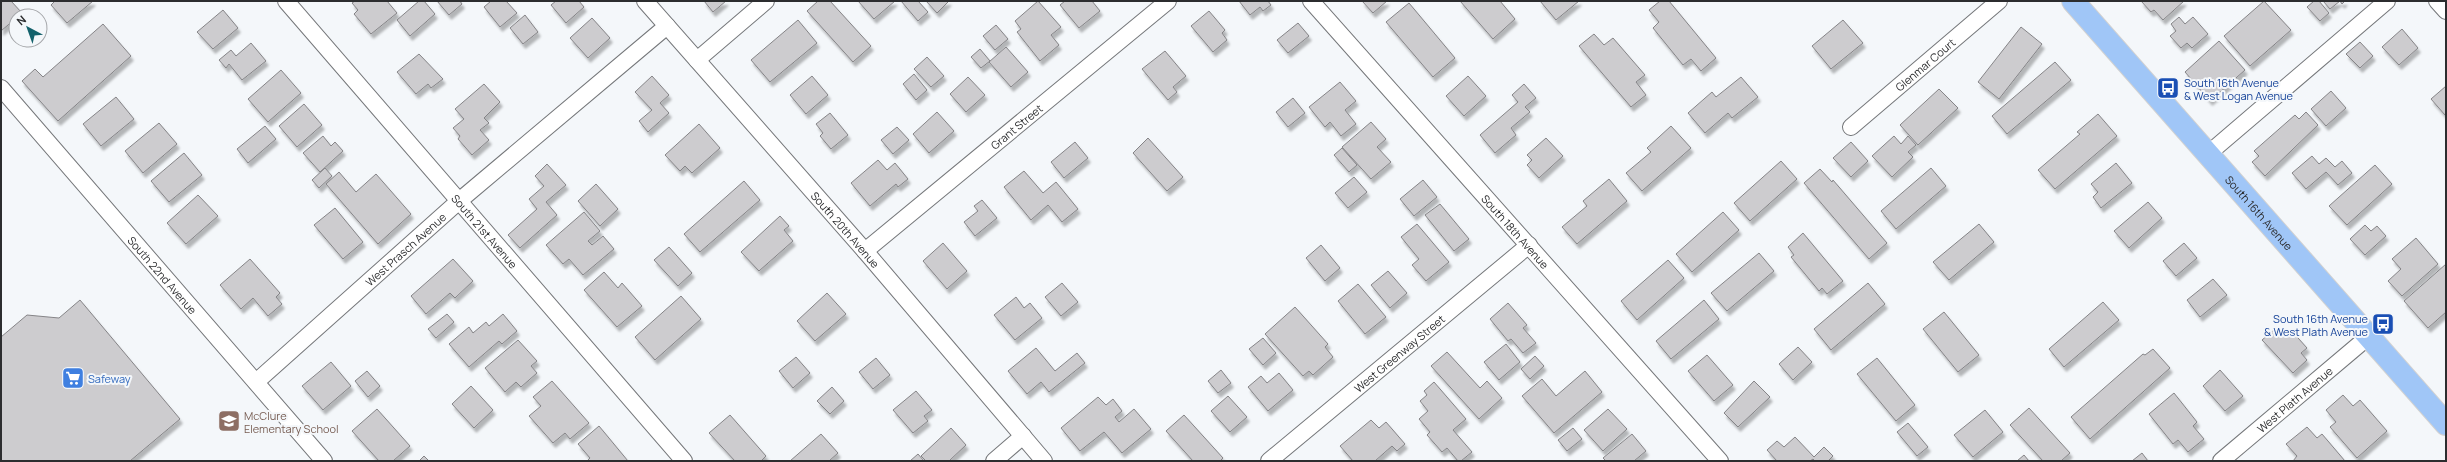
<svg xmlns="http://www.w3.org/2000/svg" width="2447" height="462" font-family="Manrope,sans-serif">
	<style>
		.building { fill: #cdcccf; stroke: #858487; filter: url(#shadow) }
		.lines { fill: none; stroke-linecap: round; stroke-linejoin: round }
		.street-casing { stroke: #75777a; stroke-width: 18 }
		.primary-casing { stroke: #d1d1d1; stroke-width: 24 }
		.street { stroke: #fff; stroke-width: 16 }
		.primary { stroke: #a0c6f7; stroke-width: 22 }
		.labels { text-anchor: middle; dominant-baseline: central; stroke-width: 4; stroke-linejoin: round; paint-order: stroke }
		.street-label { font-size: 11px; fill: #2c2d2f; stroke: #f4f7fa }
		.transit-label { font-size: 11px; fill: #164399; stroke: #f4f7fa; text-anchor: start }
		.shop-label { font-size: 11px; fill: #366cbe; stroke: #f4f7fa; text-anchor: start }
		.education-label { font-size: 11px; fill: #785e54; stroke: #f4f7fa; text-anchor: start }
	</style>
	<defs>
		<filter id="shadow"><feDropShadow dx="2.5" dy="4.5" stdDeviation="1" flood-color="#0004"/></filter>
	</defs>
	<rect width="100%" height="100%" fill="#f4f7fa"/>
	<path class="building" d="M1,1H11L22,13L1,31Z
		M55,1H93L67,23L51,5Z
		M355,1H387L397,13L371,34L354,14L358,10L352,3Z
		M419,1H424L435,14L410,36L397,20Z
		M437,1H460L462,4L449,15Z
		M491,1H506L517,13L500,27L484,7Z
		M556,1H579L584,7L566,23L551,5Z
		M704,1H726L713,12Z
		M818,1H830L871,46L853,62L807,11Z
		M858,1H895L874,19Z
		M901,1H918L928,12L918,21Z
		M926,1H949L937,13Z
		M1038,1L1061,27L1051,35L1059,45L1040,61L1017,32L1021,29L1015,21Z
		M1065,1H1092L1100,11L1079,28L1060,5Z
		M1239,1H1268L1271,5L1263,11L1260,7L1250,15Z
		M1362,1H1387L1373,13Z
		M1460,1H1500L1515,19L1493,39Z
		M1540,1H1579L1556,20Z
		M1660,1H1669L1716,58L1701,71L1691,59L1683,65L1653,28L1659,22L1649,10Z
		M2141,1H2184L2163,20L2154,10L2151,12Z
		M2264,1L2291,30L2250,66L2224,36Z
		M2314,1H2319L2329,13L2320,21L2307,7Z
		M2323,1H2345L2342,4L2340,1L2330,9Z
		M1409,3L1455,58L1433,77L1386,22Z
		M223,10L238,28L213,49L197,32Z
		M1209,11L1225,30L1222,33L1227,40L1213,52L1191,26Z
		M525,15L538,32L523,44L510,28Z
		M2179,17L2185,24L2193,17L2208,34L2192,48L2187,43L2181,48L2170,36L2176,31L2171,24Z
		M592,18L610,38L588,58L570,38Z
		M798,20L817,43L770,82L751,60Z
		M1843,20L1863,43L1831,69L1812,46Z
		M1298,23L1309,36L1288,53L1277,40Z
		M103,24L131,56L58,121L22,81L35,69L43,77Z
		M996,25L1008,39L995,50L983,36Z
		M2021,27L2042,44L1999,99L1978,82Z
		M2402,29L2418,48L2399,65L2382,47Z
		M1594,34L1604,45L1613,38L1645,75L1636,82L1646,95L1631,107L1579,46Z
		M2219,41L2245,70L2210,101L2185,72Z
		M2360,42L2373,56L2360,68L2346,54Z
		M251,43L266,61L242,80L229,64L226,68L219,60L231,50L236,56Z
		M1006,47L1028,72L1011,87L989,62Z
		M980,49L990,61L981,68L971,57Z
		M1165,51L1186,76L1173,87L1177,92L1168,100L1142,69Z
		M419,54L443,79L431,88L428,84L416,94L397,72Z
		M927,57L944,76L931,87L914,69Z
		M2055,62L2071,80L2007,134L1992,116Z
		M281,70L301,93L268,122L248,99Z
		M914,74L927,90L916,100L903,84Z
		M652,76L669,95L660,103L669,113L648,132L639,121L652,110L635,92Z
		M812,76L828,95L806,114L790,95Z
		M1468,76L1486,96L1464,116L1446,96Z
		M968,77L985,95L966,112L950,94Z
		M1741,77L1758,97L1732,118L1728,113L1705,133L1688,113L1712,92L1716,97Z
		M1340,82L1356,101L1345,110L1356,124L1341,136L1330,122L1325,127L1309,107Z
		M484,84L500,102L484,118L489,123L480,130L489,140L472,155L458,139L460,136L453,128L464,119L455,109Z
		M1524,84L1536,98L1525,107L1530,112L1511,128L1516,135L1495,153L1480,135L1518,102L1512,95Z
		M2446,86V114L2445,115L2431,99Z
		M1939,89L1958,108L1918,145L1900,125Z
		M2331,91L2346,108L2326,126L2311,109Z
		M116,97L134,119L101,146L83,124Z
		M1293,98L1305,113L1288,127L1276,112Z
		M304,104L322,125L297,147L279,126Z
		M937,112L954,131L929,153L913,134Z
		M2306,112L2318,125L2265,176L2252,162L2259,156L2254,151L2295,115L2299,119Z
		M830,113L848,135L831,149L820,136L823,133L816,124Z
		M2098,114L2117,136L2055,189L2038,170L2080,134L2077,132Z
		M1371,122L1386,139L1377,147L1391,162L1371,179L1342,147Z
		M159,123L177,144L143,173L125,151Z
		M699,124L720,148L692,173L685,166L680,171L665,155Z
		M265,126L276,139L248,163L237,149Z
		M1671,126L1691,148L1642,191L1626,173L1651,152L1647,148Z
		M897,127L909,140L893,154L881,140Z
		M323,136L331,146L335,142L343,151L320,172L303,153Z
		M1894,136L1901,144L1908,136L1916,145L1908,152L1913,157L1892,177L1872,156Z
		M1148,138L1183,177L1167,191L1133,153Z
		M1546,138L1563,156L1539,178L1527,165L1532,160L1527,155Z
		M1075,142L1088,158L1064,178L1051,162Z
		M1851,142L1868,161L1851,177L1833,158Z
		M1342,148L1357,165L1349,172L1334,155Z
		M184,153L202,175L169,202L151,181Z
		M2312,156L2319,164L2326,158L2335,167L2342,161L2352,173L2338,185L2326,172L2306,189L2292,173Z
		M878,160L887,170L895,163L908,179L898,187L896,184L870,206L851,183Z
		M1781,161L1797,179L1750,221L1734,203Z
		M2116,163L2132,183L2101,208L2093,197L2098,192L2091,184Z
		M547,164L566,185L546,202L557,215L520,248L508,235L537,209L529,199L544,186L535,176Z
		M2375,165L2392,184L2347,225L2329,206Z
		M325,168L332,176L319,188L312,180Z
		M1931,168L1946,186L1896,229L1881,211Z
		M1820,169L1832,182L1833,180L1887,243L1869,259L1804,183Z
		M1024,171L1043,193L1056,182L1078,209L1062,222L1048,205L1031,220L1004,187Z
		M339,172L356,192L376,174L411,214L378,244L326,184Z
		M1354,177L1367,192L1348,208L1335,193Z
		M1609,179L1627,201L1577,244L1562,227L1587,206L1583,201Z
		M1423,180L1437,197L1414,216L1400,199Z
		M744,181L760,200L700,252L684,234Z
		M596,184L618,209L600,226L578,201Z
		M198,195L218,216L186,244L167,223Z
		M982,200L997,218L975,236L964,222L978,211L974,206Z
		M2148,202L2162,218L2129,248L2114,231Z
		M1440,204L1469,239L1454,251L1425,215Z
		M335,208L363,242L343,259L314,225Z
		M584,212L600,231L588,241L592,245L603,236L614,249L583,275L569,259L563,264L546,245Z
		M1723,212L1739,230L1692,272L1676,254Z
		M780,216L789,226L784,230L793,241L759,271L741,252Z
		M1417,224L1449,262L1426,281L1412,265L1419,259L1401,237Z
		M1979,224L1994,242L1949,280L1933,262Z
		M2365,225L2371,231L2377,226L2386,236L2365,255L2350,239Z
		M1803,233L1843,281L1827,294L1822,288L1819,291L1791,257L1794,255L1788,247Z
		M2416,238L2438,264L2402,296L2388,281L2401,269L2392,259Z
		M943,243L967,271L947,289L923,261Z
		M2184,243L2197,258L2176,276L2163,261Z
		M1321,245L1340,268L1325,281L1306,258Z
		M669,247L692,273L678,286L654,260Z
		M1759,253L1774,271L1727,311L1711,293Z
		M250,259L280,293L276,297L282,304L268,316L253,298L241,309L220,285Z
		M453,259L473,281L455,298L450,293L426,314L411,296Z
		M1668,260L1684,278L1637,320L1621,301Z
		M2446,264V312L2428,328L2404,301Z
		M1388,271L1407,293L1390,308L1371,285Z
		M604,272L618,288L622,283L642,306L617,327L584,290Z
		M2213,279L2227,295L2200,317L2187,300Z
		M1062,283L1078,302L1061,316L1045,297Z
		M1868,283L1885,304L1831,350L1814,329Z
		M1358,284L1386,317L1365,334L1338,301Z
		M827,293L846,314L815,341L797,321Z
		M681,296L701,319L655,360L635,337Z
		M1016,297L1024,308L1030,303L1042,318L1015,340L994,315Z
		M80,300L180,419L130,461H1V337L27,315L59,318Z
		M1704,300L1719,319L1671,359L1656,341Z
		M2103,302L2119,320L2064,367L2049,349Z
		M1508,303L1527,325L1523,328L1536,343L1523,353L1511,339L1508,341L1490,319Z
		M1295,307L1328,344L1325,347L1333,357L1313,375L1309,371L1303,376L1265,334Z
		M1944,312L1979,355L1958,372L1923,329Z
		M447,314L454,322L436,338L428,329Z
		M503,314L517,331L502,344L499,341L469,367L449,344L469,327L473,333L486,322L489,326Z
		M2275,329L2282,337L2290,329L2307,348L2301,353L2307,360L2293,373L2262,340Z
		M1263,338L1276,353L1263,365L1249,349Z
		M518,340L537,361L531,366L537,373L521,387L516,382L505,392L485,368Z
		M1506,344L1520,362L1499,380L1484,362Z
		M1798,347L1812,362L1793,380L1779,364Z
		M1036,348L1055,371L1077,353L1085,363L1049,392L1041,382L1027,394L1008,371Z
		M2153,349L2170,368L2090,439L2071,417L2143,354L2145,355Z
		M1447,352L1480,388L1487,381L1502,398L1479,419L1431,366Z
		M1707,355L1733,385L1714,401L1688,371Z
		M1535,356L1544,366L1530,379L1521,369Z
		M796,357L810,373L793,388L779,371Z
		M876,358L890,375L873,389L859,372Z
		M1877,358L1915,405L1896,421L1857,374Z
		M331,362L351,386L323,410L302,386Z
		M1221,370L1231,383L1218,393L1208,381Z
		M2220,370L2243,396L2225,411L2203,386Z
		M367,371L380,386L368,397L355,381Z
		M1585,371L1602,392L1554,433L1522,396L1542,379L1556,396Z
		M1279,373L1293,390L1268,411L1248,387L1261,376L1267,383Z
		M552,381L589,423L570,439L565,433L553,443L529,416L541,406L533,397Z
		M1754,381L1770,397L1738,427L1724,413Z
		M1434,382L1466,419L1453,430L1472,452L1461,461H1458L1447,448L1442,452L1427,435L1430,432L1419,419L1428,411L1420,401L1427,395L1424,391Z
		M471,386L493,410L474,428L452,404Z
		M832,387L844,401L830,414L817,401Z
		M916,391L932,410L924,416L928,421L913,433L893,410Z
		M2174,393L2197,422L2193,426L2204,439L2188,452L2178,440L2173,444L2149,414Z
		M2343,395L2353,406L2360,400L2387,431L2357,458L2330,427L2336,422L2326,410Z
		M1228,396L1247,417L1230,432L1211,411Z
		M1098,397L1106,405L1113,399L1122,411L1115,417L1119,422L1134,409L1151,429L1122,453L1104,432L1080,451L1061,428Z
		M2029,408L2070,453L2061,461H2043L2010,425Z
		M377,409L410,446L393,461H379L352,431Z
		M1608,409L1627,429L1603,451L1584,430Z
		M1985,410L2003,432L1973,457L1954,435Z
		M730,415L766,456L761,461H735L709,433Z
		M1184,415L1223,458L1220,461H1193L1166,431Z
		M1371,420L1379,428L1386,422L1405,444L1397,451L1392,446L1375,461H1353L1340,446Z
		M1908,423L1928,447L1917,456L1897,432Z
		M599,426L628,461H587L590,458L578,444Z
		M2307,427L2317,438L2322,434L2345,461H2293L2297,456L2286,444Z
		M951,428L966,445L949,461H926L921,456Z
		M1573,428L1582,439L1567,451L1558,440Z
		M821,434L838,453L829,461H790Z
		M1632,434L1646,451L1634,461H1606L1603,458Z
		M1795,437L1814,457L1824,447L1833,456L1828,461H1815L1813,459L1810,461H1777L1767,450L1777,441L1784,447Z
		M2142,453L2148,461H2132Z
		M918,454L924,461H910Z
		M2024,455L2029,461H2017Z
		M424,456L429,461H419Z"/>
	<g class="lines">
		<g class="street-casing">
			<g id="street">
				<path id="s1" d="M286,1L684,461"/>
				<path id="s2" d="M645,1L865,251L1044,461"/>
				<path id="s3" d="M1311,1L1720,461"/>
				<path d="M2437,1L2446,11"/>
				<path d="M697,60L766,1"/>
				<path id="s4" d="M1,88L324,461"/>
				<path id="s5" d="M1851,127L1999,1"/>
				<path d="M2208,154L2387,1"/>
				<path id="s6" d="M865,251L1168,1"/>
				<path id="s7" d="M256,382L459,201L667,26"/>
				<path d="M994,461L1023,436"/>
				<path id="s8" d="M1269,461L1529,245"/>
				<path id="s9" d="M2221,461L2368,337"/>
			</g>
		</g>
		<g class="primary-casing">
			<g id="primary">
				<path id="s10" d="M2073,1L2446,424"/>
			</g>
		</g>
		<use href="#street" class="street"/>
		<use href="#primary" class="primary"/>
	</g>
	<defs>
		<g id="bus-square" transform="scale(1.15)"><rect x="-9" y="-9" width="18" height="18" rx="4" fill="#1a4fb4" stroke="#f4f7fa"/><path d="M-5-6H5V4H4V6H2V4H-2V6H-4V4H-5ZM-3.5-4V0h7V-4ZM-3.5 1.2v1.5H-2V1.2ZM2 1.2v1.5H3.5V1.2Z" fill="#fff"/></g>
		<g id="supermarket-square" transform="scale(1.15)"><rect x="-9" y="-9" width="18" height="18" rx="4" fill="#3f7fe0" stroke="#f4f7fa"/><path d="M-6-5.5h2.5l.6 2H6L4.5 2H-2.5L-4.4-4H-6ZM-1.5 3.2a1.3 1.3 0 1 0 .1 0ZM3 3.2a1.3 1.3 0 1 0 .1 0Z" fill="#fff"/></g>
		<g id="school-square" transform="scale(1.15)"><rect x="-9" y="-9" width="18" height="18" rx="4" fill="#8d6e63" stroke="#f4f7fa"/><path d="M0-5L7-2L0 1L-7-2ZM-4 1L0 2.5L4 1V4Q0 6-4 4Z" fill="#fff"/></g>
	</defs>
	<g fill-rule="evenodd">
		<use href="#bus-square" x="2168" y="88"/>
		<use href="#bus-square" x="2383" y="324"/>
		<use href="#supermarket-square" x="73" y="378"/>
		<use href="#school-square" x="229" y="421"/>
	</g>
	<g class="labels">
		<g class="street-label">
			<text stroke="none"><textPath href="#s5" startOffset="97">Glenmar Court</textPath></text>
			<text stroke="none"><textPath href="#s6" startOffset="196">Grant Street</textPath></text>
			<text stroke="none"><textPath href="#s10" startOffset="282">South 16th Avenue</textPath></text>
			<text stroke="none"><textPath href="#s2" startOffset="304">South 20th Avenue</textPath></text>
			<text stroke="none"><textPath href="#s1" startOffset="304">South 21st Avenue</textPath></text>
			<text stroke="none"><textPath href="#s3" startOffset="308">South 18th Avenue</textPath></text>
			<text stroke="none"><textPath href="#s7" startOffset="200">West Prasch Avenue</textPath></text>
			<text stroke="none"><textPath href="#s4" startOffset="247">South 22nd Avenue</textPath></text>
			<text stroke="none"><textPath href="#s8" startOffset="169">West Greenway Street</textPath></text>
			<text stroke="none"><textPath href="#s9" startOffset="96">West Plath Avenue</textPath></text>
		</g>
		<g class="transit-label">
			<text x="2184" y="82">South 16th Avenue<tspan x="2184" dy="13">&amp; West Logan Avenue</tspan></text>
			<text x="2368" y="318" text-anchor="end">South 16th Avenue<tspan x="2368" dy="13">&amp; West Plath Avenue</tspan></text>
		</g>
		<g class="shop-label">
			<text x="88" y="378">Safeway</text>
		</g>
		<g class="education-label">
			<text x="244" y="415">McClure<tspan x="244" dy="13">Elementary School</tspan></text>
		</g>
	</g>
	<rect width="2447" height="462" fill="none" stroke="#2c2d2f" stroke-width="4"/>
	<g transform="translate(28 28) rotate(319)"><circle r="19" fill="#f4f7fa" stroke="#a4a6a9"/>
	<path d="M0-3L7 15L0 10L-7 15Z" fill="#13616b"/>
	<text y="-6" font-size="11" font-weight="bold" text-anchor="middle" fill="#2c2d2f">N</text>
	</g>
</svg>
